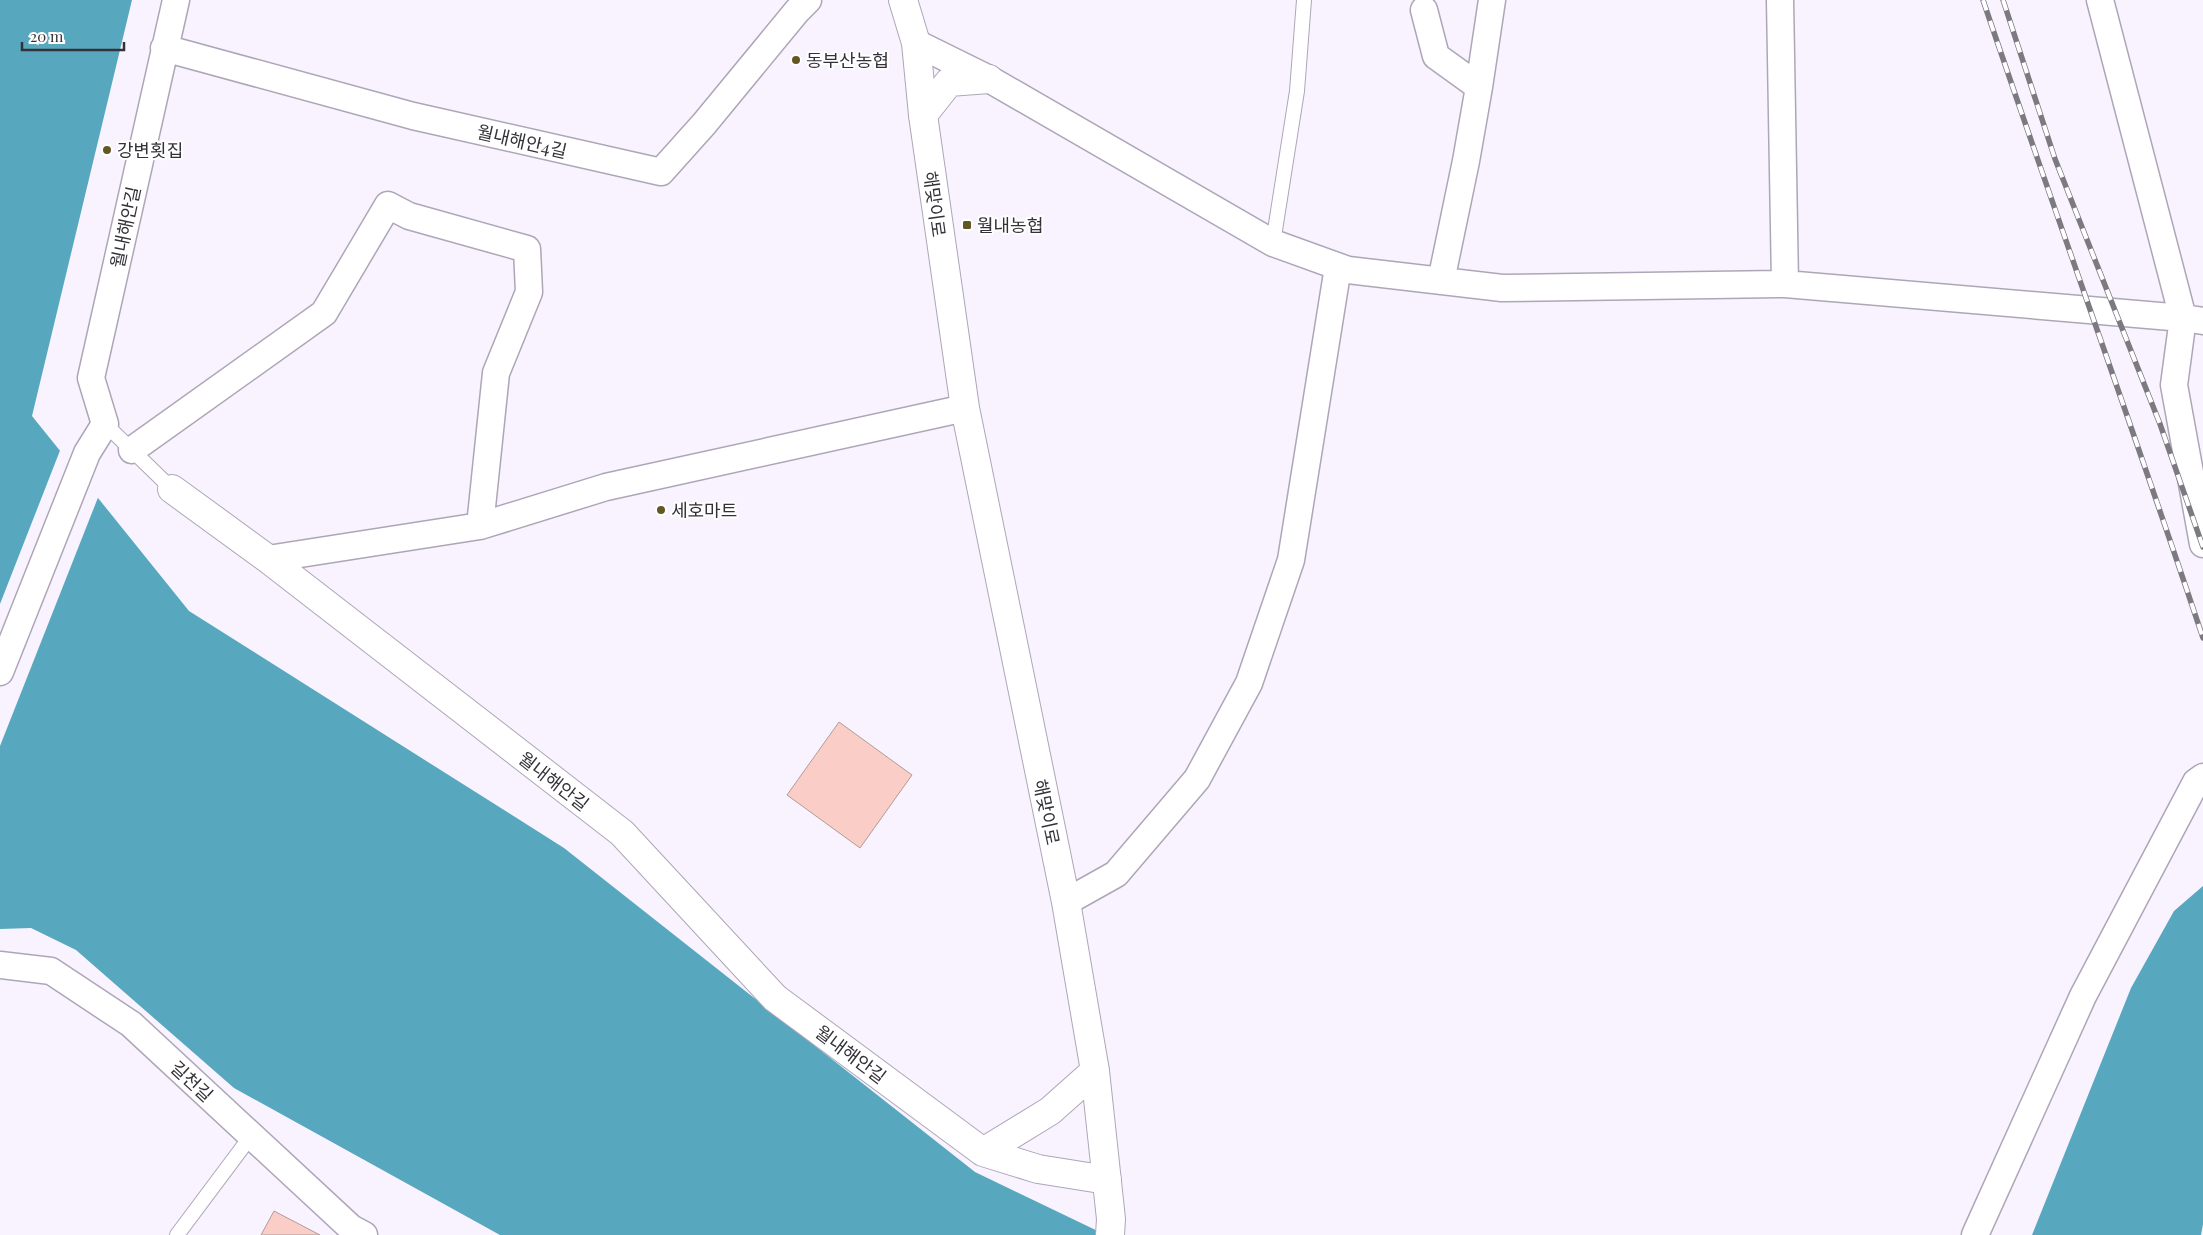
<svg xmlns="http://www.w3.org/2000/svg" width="2203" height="1235" font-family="'Playfair Display','Noto Sans KR',serif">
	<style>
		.water { fill: #57a7bf }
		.pier { fill: #f8f3fe }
		.building { fill: #facec7; stroke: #b19b98 }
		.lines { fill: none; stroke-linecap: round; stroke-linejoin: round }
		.service-casing { stroke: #aea6b8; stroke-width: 16 }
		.minor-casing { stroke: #aea6b8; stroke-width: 29 }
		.tertiary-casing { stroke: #aea6b8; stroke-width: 30 }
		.primary-casing { stroke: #aea6b8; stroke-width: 30 }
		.service { stroke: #fff; stroke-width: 14 }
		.minor { stroke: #fff; stroke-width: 26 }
		.tertiary { stroke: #fff; stroke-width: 28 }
		.primary { stroke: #fff; stroke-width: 28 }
		.rail-casing { stroke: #7c7981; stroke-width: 5.5 }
		.rail { stroke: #fff; stroke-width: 4; stroke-dasharray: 11; stroke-linecap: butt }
		.poi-dot { fill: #625623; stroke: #fff; stroke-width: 2 }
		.labels { text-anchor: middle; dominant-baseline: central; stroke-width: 4; stroke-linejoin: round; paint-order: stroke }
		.poi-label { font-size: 18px; fill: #343138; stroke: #fff; text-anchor: start }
		.street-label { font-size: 18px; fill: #343138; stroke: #fff }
	</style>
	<rect width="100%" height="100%" fill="#f8f3fe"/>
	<path class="water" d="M0,0H132L32,416L189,611L564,848L975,1172L1106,1235H500L234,1088L76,950L31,928L0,929Z
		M2203,886V1224L2201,1235H2032L2131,988L2174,911Z"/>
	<path class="pier" d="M61,448L99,495L0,746V604Z"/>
	<path class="building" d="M839,722L912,775L860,848L787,795Z
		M274,1211L320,1235H261Z"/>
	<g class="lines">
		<g class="service-casing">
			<path id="service" d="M1273,243L1297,91L1304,0
				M105,424L172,489
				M177,1235L251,1136"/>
		</g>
		<g class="minor-casing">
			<path id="minor" d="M1780,0L1785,284
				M2100,0L2183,318L2174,385L2203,544
				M1424,10L1436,56L1479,87L1466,161L1441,281
				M916,43L989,79L1273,243L1348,270L1502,288L1785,284L2183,318L2203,321
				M164,48L413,116L661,172L704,124L797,11L808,0
				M1479,87L1492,0
				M132,450L324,313L388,205L409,216L527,249L529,292L496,373L480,526
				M268,559L480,526L606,487L965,408
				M0,672L87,453L105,424L91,378L176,0
				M1066,902L1116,874L1197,779L1249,683L1291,560L1338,267
				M0,965L51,971L131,1024L351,1228L364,1235
				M1975,1235L2083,996L2196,782L2203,777"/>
		</g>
		<g class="tertiary-casing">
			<path id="tertiary" d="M923,115L949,82L989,79
				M172,489L268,559L622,833L775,998L983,1152L1050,1111L1095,1071
				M983,1152L1038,1169L1107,1180"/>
		</g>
		<g class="primary-casing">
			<path id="primary" d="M903,0L916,43L923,115L965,408L1066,902L1095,1071L1111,1219L1110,1235"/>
		</g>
		<use href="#service" class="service"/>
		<use href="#minor" class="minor"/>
		<use href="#tertiary" class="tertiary"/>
		<use href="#primary" class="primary"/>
		<g class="rail-casing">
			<path id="rail" d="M1983,0C2055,213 2132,425 2203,638
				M2003,0L2055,159L2160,424L2203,547"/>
		</g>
		<use href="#rail" class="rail"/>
	</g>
	<g class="poi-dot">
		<circle cx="796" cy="60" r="5"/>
		<circle cx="107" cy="150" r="5"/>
		<rect x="962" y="220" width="10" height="10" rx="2.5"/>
		<circle cx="661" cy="510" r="5"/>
	</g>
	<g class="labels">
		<g class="poi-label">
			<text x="806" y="60">동부산농협</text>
			<text x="117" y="150">강변횟집</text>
			<text x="977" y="225">월내농협</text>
			<text x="671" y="510">세호마트</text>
		</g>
		<g class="street-label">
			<text transform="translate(522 141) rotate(13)">월내해안4길</text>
			<text transform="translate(935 204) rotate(82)">해맞이로</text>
			<text transform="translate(125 227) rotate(-78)">월내해안길</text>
			<text transform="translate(554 781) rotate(38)">월내해안길</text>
			<text transform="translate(1047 812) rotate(78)">해맞이로</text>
			<text transform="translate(851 1054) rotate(37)">월내해안길</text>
			<text transform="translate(192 1081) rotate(43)">길천길</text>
		</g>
	</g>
	<path d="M22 42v8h102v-8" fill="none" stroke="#343138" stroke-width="2.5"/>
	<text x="30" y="42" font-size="15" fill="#343138" stroke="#ffffff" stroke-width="4" paint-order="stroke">20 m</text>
</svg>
